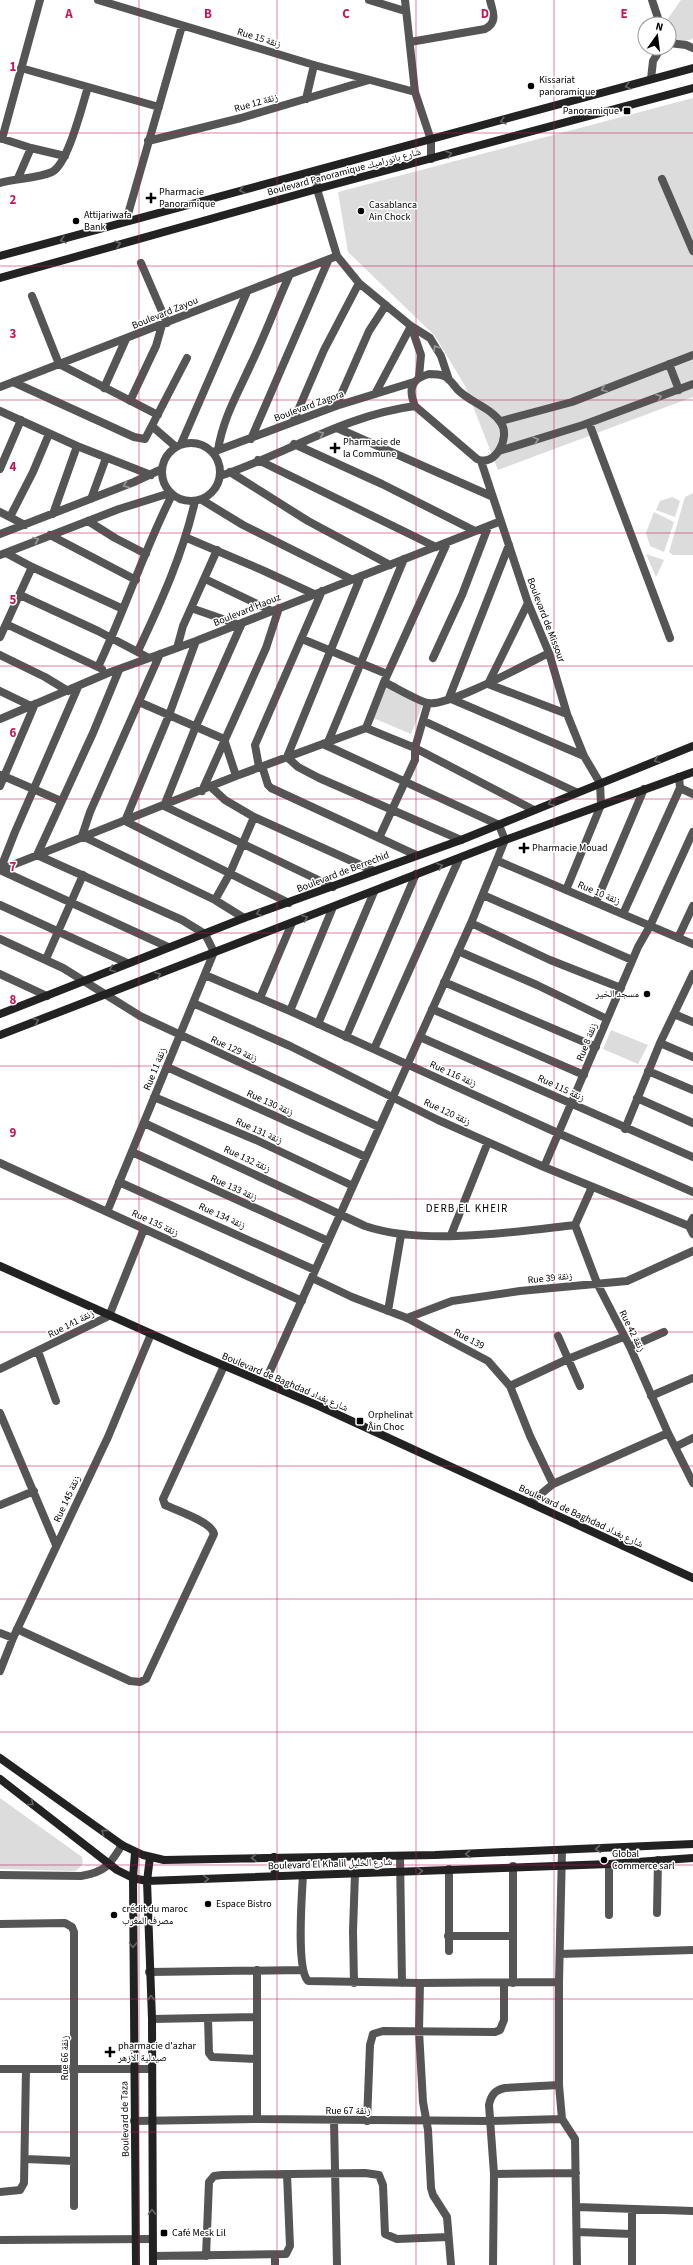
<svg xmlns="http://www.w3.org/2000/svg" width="693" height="2265" font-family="'Source Sans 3','Noto Naskh Arabic',sans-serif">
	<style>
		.green { fill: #dcdcdc }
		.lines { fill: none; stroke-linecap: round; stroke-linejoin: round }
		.street { stroke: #555; stroke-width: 8 }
		.secondary { stroke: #222; stroke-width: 8 }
		.oneway { stroke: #646464 }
		.oneway2 { stroke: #999 }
		.grid { fill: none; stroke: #c2185b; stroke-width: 1; stroke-opacity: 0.55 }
		.poi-dot { fill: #000; stroke: #fff; stroke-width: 1.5 }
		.labels { text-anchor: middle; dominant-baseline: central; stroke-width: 3; stroke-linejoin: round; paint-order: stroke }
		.street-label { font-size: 10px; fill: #000; stroke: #fff }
		.poi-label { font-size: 10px; fill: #000; stroke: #fff; text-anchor: start }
		.neighbourhood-label { font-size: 11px; letter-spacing: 1px; fill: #000; stroke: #fff }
		.grid-label { font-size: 13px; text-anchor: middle; font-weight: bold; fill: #c2185b; stroke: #fff; stroke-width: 3; stroke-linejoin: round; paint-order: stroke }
	</style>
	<rect width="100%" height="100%" fill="#fff"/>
	<path class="green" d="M681,0H693V39L669,45V24H664Z
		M693,98V397L498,470L465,386L435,336L348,252L338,192Z
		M693,493V555H673L669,552L685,497Z
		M672,497L680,501L675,517L656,510L660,501Z
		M654,512L674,522L664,552L650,546L646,533Z
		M646,554L664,560L656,577Z
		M386,685L424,702L411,734L371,717Z
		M611,1030L648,1045L638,1064L603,1049Z
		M0,1798L82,1857C84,1864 81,1867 75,1871L0,1869Z"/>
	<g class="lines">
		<path class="street" d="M98,0L314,65L415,92
			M369,0L405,11
			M405,0L415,92L431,140V159
			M652,0L660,24
			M410,42L485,29C498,22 493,13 490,0
			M669,43L686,45L693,48
			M21,68L159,107
			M651,79L653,61L661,48
			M306,99L314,65
			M0,138L31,148L65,156
			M2,139L40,0
			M148,141L241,118L369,80
			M316,171L317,189L337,256L359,283L411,326L430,338L441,356L449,380
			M18,178L31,148
			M662,179L693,251
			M0,183C16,178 36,179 52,172C68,164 82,106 88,87
			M126,221L182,26
			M141,263L167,323
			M32,296L59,364L158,415
			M411,326L421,355L419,377
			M669,364L679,390
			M429,374C434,374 439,374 444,376C450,379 453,384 457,389C469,402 492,408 501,423C511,437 495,468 477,459L415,406C408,389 411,379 429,374Z
			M13,382L134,437L145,439L187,358
			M0,387L337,256
			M104,388L126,339
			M375,394L411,326
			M130,401L156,346L162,325
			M336,406L369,331L386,305
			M0,411L77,446L151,475
			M501,421L572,402L693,355
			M293,422L324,350L359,283
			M589,423L670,638
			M153,427L176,447
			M337,428L491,496
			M251,439L328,261
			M162 472a29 29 0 1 1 58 0a29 29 0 1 1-58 0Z
			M181,444L247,292
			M294,444L382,484L475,531
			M218,450C223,418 238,393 251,364C265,335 276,305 289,276
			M499,451L583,425L693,384
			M213,452L336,406L414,382
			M258,460L436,547
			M481,461L528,603L549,653L567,714L584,756L600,783L601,805L566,890
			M0,469L21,420
			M230,472L308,521L390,565
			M220,476C286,454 345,415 415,406
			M91,499L106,458
			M202,500L243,525L351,579
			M0,512L25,525
			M53,514L77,446
			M10,517L33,472L49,434
			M88,521L115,538L146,554
			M0,534L134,482L162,469
			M50,535L136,580
			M187,538L262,570L314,594
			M509,545L449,698L584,756
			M6,553L32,567L123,609
			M0,555L119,509L170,493
			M361,576L287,757L298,767L319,778L461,840
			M205,579L272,611
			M20,595L98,631L149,658
			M528,603L488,684L567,714
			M191,608L237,624
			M242,623L196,726L164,806L333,887
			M6,624L102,669
			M0,637L32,567
			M302,639L387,674
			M196,641L169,715L125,821L289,903
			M177,648L183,626L217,550
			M138,651C161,602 183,554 195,501
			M160,654L90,812L82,836L215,900L244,918
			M0,655L45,677L68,691
			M433,658L462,595L488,527
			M98,667C125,610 144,550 172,495
			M384,682C393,686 420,702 428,703C448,707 528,663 549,653
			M78,687L15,832L0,870L168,947
			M0,691L31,706
			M139,702L224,739L236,776
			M0,719L108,673L196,641L501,521
			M424,721L576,792
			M366,728L384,682L447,543
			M366,728L415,748L534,810
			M328,742L404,559
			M262,766L268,785L271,788L416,855
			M259,767L255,745L322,591
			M1,775L61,801
			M0,786L35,704
			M211,787L225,800L254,817L374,871
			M680,788L693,794
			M202,791L266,648L279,608
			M379,838L415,760V748L428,703
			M498,861L693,944
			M0,870L236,776L366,728
			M483,895L632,960
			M215,900L230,873L254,817
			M596,902L644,789
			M0,905L127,963
			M623,914L680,788L679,777
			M471,923L550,960L621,988
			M678,938L693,906
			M0,939L63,968L140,1016L379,1127
			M458,951L537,985L607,1019
			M46,959L83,875
			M0,974L47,996
			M205,975L290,1011L560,1134L693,1192
			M444,982L596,1047
			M260,998L292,923
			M193,1003L290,1046L438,1120L544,1167L689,1226
			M432,1009L584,1075
			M290,1011L333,907
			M674,1014L693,1022
			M318,1024L374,892
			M346,1037L416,874
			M420,1037L693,1157
			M660,1043L693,1057
			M374,1049L459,859
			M167,1067L366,1157
			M648,1071L693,1090
			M154,1097L256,1140L353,1186
			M637,1098L693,1123
			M144,1123L365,1226C424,1246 513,1232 575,1225
			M625,1129L660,1043L693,974
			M132,1152L328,1241
			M0,1163L302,1301
			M544,1167L638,947L650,926L693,832
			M119,1182L315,1270
			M592,1187L575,1225L597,1283L630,1347L668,1433L693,1483
			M107,1212L214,952L205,934L182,920L37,855L93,733L119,670
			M689,1226L693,1218
			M689,1226L693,1234
			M451,1235L488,1142
			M312,1278L352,1297L407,1318L488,1361L510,1386L530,1436L553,1484
			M388,1311L401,1235
			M407,1318L452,1301L520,1291L627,1281L693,1251
			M558,1336L580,1386
			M630,1347L664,1332
			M38,1351L56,1401
			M0,1369L109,1316L144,1229
			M265,1382L471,923L505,840L499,825L323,744
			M510,1386L568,1359L623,1337
			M651,1396L693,1378
			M0,1413L56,1545
			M675,1447L693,1438
			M530,1503L553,1484L668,1433
			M0,1505L34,1491
			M17,1629L130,1681L140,1682L146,1679L214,1534C212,1522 176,1510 165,1505L163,1499L224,1366
			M0,1633L13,1638
			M0,1671L13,1638L108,1437L151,1334
			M562,1850L559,1982V2085L562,2119L575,2139L577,2265
			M400,1856L402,1983
			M449,1869V1951
			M0,1875L81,1876C105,1872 109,1866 122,1845
			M303,1875C302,1894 296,1969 308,1981L420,1983L559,1982
			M657,1913L658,1860
			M609,1915V1864
			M0,1924L65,1923L72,1927L74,1932V2206
			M448,1936H512
			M560,1954L693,1950
			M257,1970V2119
			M149,1972L303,1970
			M354,1983L353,1931L355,1873
			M420,1983L419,2031L423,2102L428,2130L431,2188L433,2195L447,2217L451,2265
			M513,1983V1866
			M208,2018L209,2053L212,2057L256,2059
			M152,2019L256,2017
			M0,2069H152
			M134,2121L257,2119L490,2121L562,2119
			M334,2121L337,2265
			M367,2121L370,2045L373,2034L383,2031L495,2032L500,2030L504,2020V1983
			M26,2159L74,2161
			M494,2174L576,2173
			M0,2192L20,2190L24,2183L26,2069
			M577,2207L693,2211
			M632,2209V2265
			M577,2232L632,2234
			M0,2240L152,2239
			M153,2256L286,2254L290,2246L287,2174
			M206,2256L209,2182L214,2176L222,2175L365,2173L379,2175L383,2185L385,2234L397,2239L448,2237
			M275,2265V2256
			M493,2265L494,2174L489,2105C491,2095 495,2090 505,2088L559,2085"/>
		<path class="secondary" d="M0,256L693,68
			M0,278L317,189L693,88
			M0,1014L244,918L461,840L693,746
			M0,1035L505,840L693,772
			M0,1266L192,1352L319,1406L693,1578
			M0,1758L122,1845L143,1855L164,1860L435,1855L693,1844
			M0,1779L117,1870L133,1878L147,1881L609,1864L693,1858
			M135,1852L133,1878L136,2265
			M150,1857L147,1881L152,2019L153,2265
			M274,1857L275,1876"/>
	</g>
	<defs><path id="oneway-chevron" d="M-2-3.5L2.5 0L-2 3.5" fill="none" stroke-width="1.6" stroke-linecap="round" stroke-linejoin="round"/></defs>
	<g class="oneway">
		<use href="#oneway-chevron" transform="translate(628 86) rotate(165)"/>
		<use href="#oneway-chevron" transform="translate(503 121) rotate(164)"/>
		<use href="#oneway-chevron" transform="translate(449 154) rotate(-16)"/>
		<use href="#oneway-chevron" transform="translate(242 190) rotate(166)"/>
		<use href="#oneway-chevron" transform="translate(63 240) rotate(164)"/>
		<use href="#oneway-chevron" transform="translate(118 244) rotate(-16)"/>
		<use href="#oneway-chevron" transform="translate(657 760) rotate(159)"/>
		<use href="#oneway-chevron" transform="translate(551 803) rotate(157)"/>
		<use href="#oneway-chevron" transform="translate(440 866) rotate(-20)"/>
		<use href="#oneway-chevron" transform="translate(259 913) rotate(162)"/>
		<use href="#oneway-chevron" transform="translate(305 918) rotate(-21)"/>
		<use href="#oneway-chevron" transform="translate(112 969) rotate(157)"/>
		<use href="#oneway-chevron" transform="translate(158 975) rotate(-21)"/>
		<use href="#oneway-chevron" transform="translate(36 1021) rotate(-21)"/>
		<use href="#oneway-chevron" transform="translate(31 1803) rotate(38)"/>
		<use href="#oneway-chevron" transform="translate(104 1832) rotate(-144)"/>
		<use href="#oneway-chevron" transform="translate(598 1849) rotate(177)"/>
		<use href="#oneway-chevron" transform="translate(468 1854) rotate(178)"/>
		<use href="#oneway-chevron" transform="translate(254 1858) rotate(178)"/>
		<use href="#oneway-chevron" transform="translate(420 1871) rotate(-3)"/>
		<use href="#oneway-chevron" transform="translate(206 1879) rotate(-3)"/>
		<use href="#oneway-chevron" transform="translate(133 1945) rotate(90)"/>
		<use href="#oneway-chevron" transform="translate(151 1998) rotate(-93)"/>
		<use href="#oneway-chevron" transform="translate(152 2212) rotate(-91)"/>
	</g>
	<g class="oneway2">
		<use href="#oneway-chevron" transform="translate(436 348) rotate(-122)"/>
		<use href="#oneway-chevron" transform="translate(604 389) rotate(159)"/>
		<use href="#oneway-chevron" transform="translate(659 397) rotate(-20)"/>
		<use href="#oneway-chevron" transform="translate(321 434) rotate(-21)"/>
		<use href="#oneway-chevron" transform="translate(536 440) rotate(-17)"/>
		<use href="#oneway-chevron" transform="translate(126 485) rotate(159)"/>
		<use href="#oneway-chevron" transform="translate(36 540) rotate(-22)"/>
	</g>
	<path class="grid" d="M139,0V2265M277,0V2265M416,0V2265M554,0V2265M0,133H693M0,266H693M0,400H693M0,533H693M0,666H693M0,799H693M0,933H693M0,1066H693M0,1199H693M0,1332H693M0,1466H693M0,1599H693M0,1732H693M0,1865H693M0,1999H693M0,2132H693"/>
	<g class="poi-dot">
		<circle cx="531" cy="86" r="4"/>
		<rect x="623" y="107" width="8" height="8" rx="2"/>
		<path d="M149 192h4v4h4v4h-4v4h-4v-4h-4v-4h4z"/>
		<circle cx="361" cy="211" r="4"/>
		<circle cx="76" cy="221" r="4"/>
		<path d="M333 442h4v4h4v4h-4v4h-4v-4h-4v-4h4z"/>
		<path d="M522 842h4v4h4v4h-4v4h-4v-4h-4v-4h4z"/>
		<circle cx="647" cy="994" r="4"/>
		<rect x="356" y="1417" width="8" height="8" rx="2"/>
		<circle cx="604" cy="1860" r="4"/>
		<circle cx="208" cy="1904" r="4"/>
		<circle cx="114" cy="1915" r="4"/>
		<path d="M108 2046h4v4h4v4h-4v4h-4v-4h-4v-4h4z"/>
		<rect x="160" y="2229" width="8" height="8" rx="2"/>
	</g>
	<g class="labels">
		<g class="street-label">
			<text transform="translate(259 38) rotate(17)">Rue 15 زنقة</text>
			<text transform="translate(256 103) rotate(-16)">Rue 12 زنقة</text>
			<text transform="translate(344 172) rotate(-15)">Boulevard Panoramique شارع بانوراميك</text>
			<text transform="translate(165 313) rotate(-22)">Boulevard Zayou</text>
			<text transform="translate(309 406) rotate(-20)">Boulevard Zagora</text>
			<text transform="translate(247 610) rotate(-22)">Boulevard Haouz</text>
			<text transform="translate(546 620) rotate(69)">Boulevard de Missour</text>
			<text transform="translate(343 872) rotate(-21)">Boulevard de Berrechid</text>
			<text transform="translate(599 893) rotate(23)">Rue 10 زنقة</text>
			<text transform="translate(587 1042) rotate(-68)">Rue 8 زنقة</text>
			<text transform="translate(234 1049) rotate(24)">Rue 129 زنقة</text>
			<text transform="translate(155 1069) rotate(-68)">Rue 11 زنقة</text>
			<text transform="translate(453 1074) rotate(24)">Rue 116 زنقة</text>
			<text transform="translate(561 1088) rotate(25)">Rue 115 زنقة</text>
			<text transform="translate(270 1103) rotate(24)">Rue 130 زنقة</text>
			<text transform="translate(447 1112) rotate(25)">Rue 120 زنقة</text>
			<text transform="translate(259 1131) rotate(24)">Rue 131 زنقة</text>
			<text transform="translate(247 1159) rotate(25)">Rue 132 زنقة</text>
			<text transform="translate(234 1188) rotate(24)">Rue 133 زنقة</text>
			<text transform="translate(222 1216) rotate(24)">Rue 134 زنقة</text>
			<text transform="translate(155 1223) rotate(25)">Rue 135 زنقة</text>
			<text transform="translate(550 1278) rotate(-6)">Rue 39 زنقة</text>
			<text transform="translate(71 1324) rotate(-27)">Rue 141 زنقة</text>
			<text transform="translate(632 1331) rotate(63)">Rue 42 زنقة</text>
			<text transform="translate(469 1339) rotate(28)">Rue 139</text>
			<text transform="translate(285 1382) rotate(23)">Boulevard de Baghdad شارع بغداد</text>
			<text transform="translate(67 1499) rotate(-65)">Rue 145 زنقة</text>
			<text transform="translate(581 1516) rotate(25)">Boulevard de Baghdad شارع بغداد</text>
			<text transform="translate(330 1864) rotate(-2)">Boulevard El Khalil شارع الخليل</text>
			<text transform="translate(65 2058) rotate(-90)">Rue 66 زنقة</text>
			<text x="348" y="2111">Rue 67 زنقة</text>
			<text transform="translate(125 2119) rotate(-91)">Boulevard de Taza</text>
		</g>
		<g class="poi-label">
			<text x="539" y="80">Kissariat<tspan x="539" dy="12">panoramique</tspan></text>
			<text x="619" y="111" text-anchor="end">Panoramique</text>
			<text x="159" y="192">Pharmacie<tspan x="159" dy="12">Panoramique</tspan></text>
			<text x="369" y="205">Casablanca<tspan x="369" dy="12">Ain Chock</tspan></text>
			<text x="84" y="215">Attijariwafa<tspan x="84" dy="12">Bank</tspan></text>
			<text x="343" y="442">Pharmacie de<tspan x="343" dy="12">la Commune</tspan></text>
			<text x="532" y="848">Pharmacie Mouad</text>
			<text x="639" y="994" text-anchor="end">مسجد الخير</text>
			<text x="368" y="1415">Orphelinat<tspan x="368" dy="12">Âin Choc</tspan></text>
			<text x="612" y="1854">Global<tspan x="612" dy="12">Commerce sarl</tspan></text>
			<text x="216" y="1904">Espace Bistro</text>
			<text x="122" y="1909">crédit du maroc<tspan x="122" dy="12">مصرف المغرب</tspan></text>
			<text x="118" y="2046">pharmacie d'azhar<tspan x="118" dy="12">صيدلية الأزهر</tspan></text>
			<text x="172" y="2233">Café Mesk Lil</text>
		</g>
		<g class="neighbourhood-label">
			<text x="467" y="1208">DERB EL KHEIR</text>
		</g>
	</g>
	<g class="grid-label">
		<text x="69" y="18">A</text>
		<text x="208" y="18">B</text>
		<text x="346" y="18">C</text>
		<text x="485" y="18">D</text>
		<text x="624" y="18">E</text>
		<text x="13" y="71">1</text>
		<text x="13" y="204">2</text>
		<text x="13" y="338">3</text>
		<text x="13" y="471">4</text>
		<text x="13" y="604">5</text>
		<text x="13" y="737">6</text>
		<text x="13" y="871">7</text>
		<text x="13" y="1004">8</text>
		<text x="13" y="1137">9</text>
	</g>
	<g transform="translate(657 36) rotate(14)"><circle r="19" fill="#ffffff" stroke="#999999"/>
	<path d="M0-3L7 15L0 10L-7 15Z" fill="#000000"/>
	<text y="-6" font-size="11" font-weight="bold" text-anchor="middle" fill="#000000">N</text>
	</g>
</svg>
